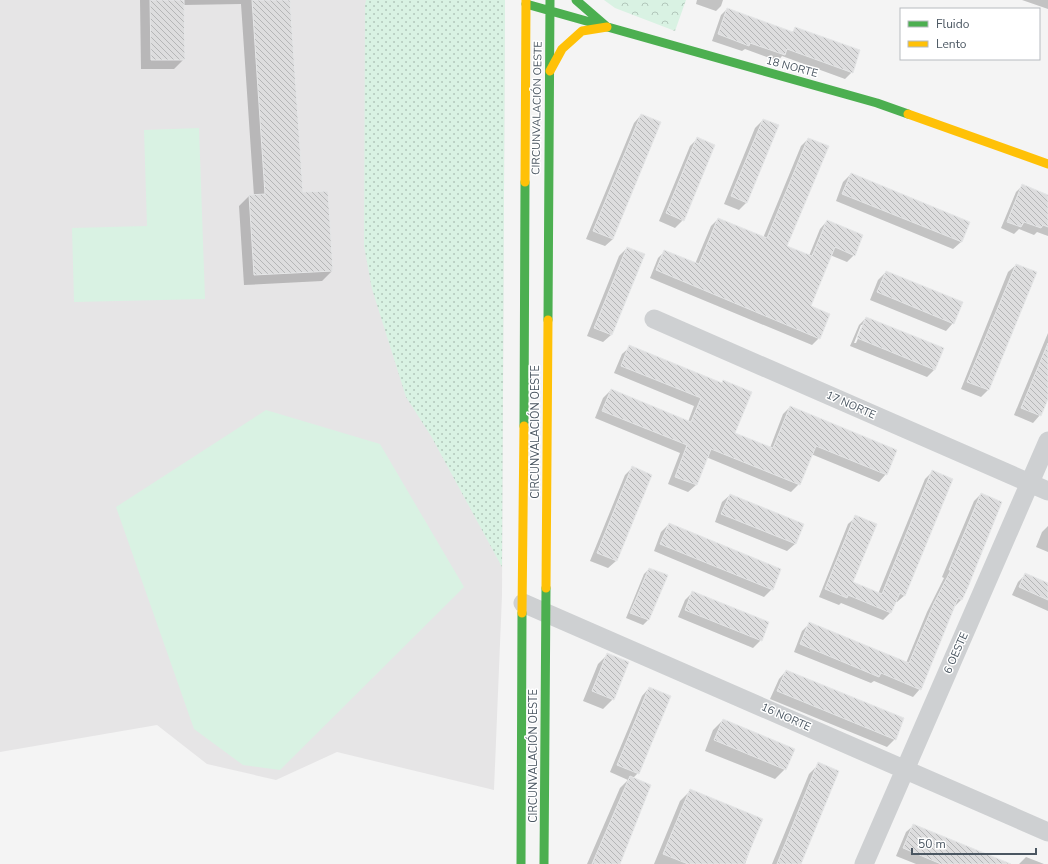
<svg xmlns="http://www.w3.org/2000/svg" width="1048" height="864" font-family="'Nunito Sans',sans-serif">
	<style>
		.education { fill: #e6e5e6 }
		.grass { fill: url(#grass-dots) }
		.park { fill: url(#park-crowns) }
		.pitch { fill: #d9f2e3 }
		.shadow { fill: #0003; fill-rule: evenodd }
		.building { fill: url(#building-back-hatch); stroke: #e5e6e7 }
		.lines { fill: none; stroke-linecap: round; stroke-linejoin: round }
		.street { stroke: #ced0d2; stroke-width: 19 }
		.fast { stroke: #4caf50; stroke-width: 9 }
		.slow { stroke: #ffc107; stroke-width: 9 }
		.labels { text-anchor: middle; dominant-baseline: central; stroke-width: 3; stroke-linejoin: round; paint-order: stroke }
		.street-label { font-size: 11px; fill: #4a5661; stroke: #fff }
	</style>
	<defs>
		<pattern id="grass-dots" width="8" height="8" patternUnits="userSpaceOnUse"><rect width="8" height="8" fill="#d9f2e3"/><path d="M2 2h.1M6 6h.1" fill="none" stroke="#b2c7bb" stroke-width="1.8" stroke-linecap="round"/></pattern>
		<pattern id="park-crowns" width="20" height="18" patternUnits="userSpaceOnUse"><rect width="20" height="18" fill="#d9f2e3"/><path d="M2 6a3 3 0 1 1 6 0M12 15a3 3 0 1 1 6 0" fill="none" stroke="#b2c7bb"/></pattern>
		<pattern id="building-back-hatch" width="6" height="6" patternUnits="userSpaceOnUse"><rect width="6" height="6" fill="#ddddde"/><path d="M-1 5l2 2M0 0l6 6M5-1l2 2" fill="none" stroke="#b5b6b7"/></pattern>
	</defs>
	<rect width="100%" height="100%" fill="#f4f4f4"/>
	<path class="education" d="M0,0H505L502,595L494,790L337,752L276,780L207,764L157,725L0,752Z"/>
	<path class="grass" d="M366,0H505L502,567L431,436L406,397L372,289L364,246L365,5Z"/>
	<path class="park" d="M604,0H686L675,31L615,8Z"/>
	<path class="pitch" d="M199,128L205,299L74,302L72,228L147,226L144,130Z
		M266,410L380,444L464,587L280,770L243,765L194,729L116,507Z"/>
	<path class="shadow" d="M140,0H289L302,194L332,271L322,281L244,285L239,206L249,196H254L241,4L183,5L184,59L174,69H141Z
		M697,0H723L721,6L716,11L696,4Z
		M1022,0H1048V9Z
		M727,9L791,33L796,28L852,72L845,79L782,56L778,61L745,49L742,51L712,41L721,15Z
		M641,115L613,239L605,246L586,239L634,123Z
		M763,120L747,202L739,210L724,204L755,128Z
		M697,139L683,220L675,228L659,221L690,146Z
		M808,139L786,247L809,256L820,229L827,221L854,255L847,262L830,255L809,307L819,338L812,345L650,278L658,258L665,251L695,264L711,226L718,219L763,238L801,146Z
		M851,174L968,222L961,242L953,249L836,201L843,182Z
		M1022,186L1048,196V236L1037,232L1034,235L1019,229L1014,234L1001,228L1016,192Z
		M627,248L643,255L611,335L603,342L587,336L619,256Z
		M1016,265L1036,273L988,390L981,397L961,389L1008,272Z
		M886,272L953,323L946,331L870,300L878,280Z
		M866,318L934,370L927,377L850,346L859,325ZM861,325H864L856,343H854Z
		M1048,333V397L1040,415L1033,423L1014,415Z
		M630,347L721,384L734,433L770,448L783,414L790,407L886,474L879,482L811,454L799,484L791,492L706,457L696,485L688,492L668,484L680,453L595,418L603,398L611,390L688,422L694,406L614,373L622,354Z
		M632,468L651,475L616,561L608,568L590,561L625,475Z
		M932,472L905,595L897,602L895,601L890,613L883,620L841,603L839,605L819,597L848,524L856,517L852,583L878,594L925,479Z
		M981,494L961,600L954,607L920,689L913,697L874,681L871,683L794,652L802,631L809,624L906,663L927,612L944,578L942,577L974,501Z
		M730,495L803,524L795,544L787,551L715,522L722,502Z
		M669,524L772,589L764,597L654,551L661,532Z
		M1048,526V552L1036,547L1042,532Z
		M649,569L648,620L643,625L626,618L644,574Z
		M1026,574L1048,584V611L1012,595L1018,582Z
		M693,592L761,640L753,648L678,617L685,600Z
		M608,654L613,699L603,709L583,701L598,664Z
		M786,671L895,739L887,747L770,699L779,679Z
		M649,688L638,773L632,779L619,864H587L620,788L628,780L610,772L642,696Z
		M723,720L785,769L775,779L705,751L713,730Z
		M819,764L800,864H772L809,774Z
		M690,791L761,820L745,864H654L680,801Z
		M914,825L995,864H916L896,856L906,832Z
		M1026,857L1044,864H1019Z"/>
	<path class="building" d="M150,0H184L185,60H151Z
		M252,0H290L303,192L328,191L333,271L254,275L249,195L265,194Z
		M727,8L793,32L795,27L860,50L853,73L787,49L785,55L750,43L749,46L718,34Z
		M641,114L661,122L613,239L593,231Z
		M763,119L779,125L747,203L731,196Z
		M697,137L715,145L684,221L666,213Z
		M808,138L829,146L787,246L812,256L827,220L863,235L855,256L835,247L811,306L830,314L820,339L656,270L664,250L699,264L718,218L767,238Z
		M851,173L970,222L962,242L842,194Z
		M1022,184L1048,195V227L1043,225L1041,228L1024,222L1021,227L1007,222Z
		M627,247L645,254L612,335L594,328Z
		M1016,264L1037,272L989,390L967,382Z
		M886,271L963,302L954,324L877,292Z
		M866,317L944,348L935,370L857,338Z
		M1048,343V399L1041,416L1021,408Z
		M629,345L722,383L723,380L752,392L735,433L773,448L790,406L897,450L887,475L816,446L800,485L711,449L697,485L675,477L687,445L602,411L611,389L691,422L701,398L621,366Z
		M632,466L652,475L617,561L597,553Z
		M932,470L953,479L905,596L900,593L891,613L848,595L847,598L825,589L855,515L877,524L853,582L882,594Z
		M981,493L1002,502L968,587L962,600L958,598L921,690L881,673L879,677L800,644L809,622L909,663L934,603L951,570H949Z
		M730,494L804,524L796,544L721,514Z
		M669,523L781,569L773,590L660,544Z
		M649,568L668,575L649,620L630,613Z
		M1025,573L1048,583V600L1019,587Z
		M692,591L769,622L762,641L685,610Z
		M607,653L629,662L614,700L592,691Z
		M786,670L904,718L896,740L777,691Z
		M649,687L671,696L639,774L617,765Z
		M723,719L795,749L786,770L714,740Z
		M818,762L839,771L801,864H777Z
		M630,776L651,785L620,864H592Z
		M690,789L763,819L744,864H688L663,854Z
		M913,824L1011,864H941L903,848Z"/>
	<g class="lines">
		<path class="street" d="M654,319L1048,491
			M523,603L1048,832
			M864,864L1048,441"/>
		<path class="fast" d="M576,0L607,27
			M526,4L877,103L908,114
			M548,320L550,0
			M524,426L525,182
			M521,864L522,613
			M544,864L546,588"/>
		<path class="slow" d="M550,71L562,49L582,31L607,27
			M908,114L1048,164
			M525,182L526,0
			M546,588L548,320
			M522,613L524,426"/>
	</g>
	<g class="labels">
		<g class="street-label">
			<text transform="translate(792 67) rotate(15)">18 NORTE</text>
			<text transform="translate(537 108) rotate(-89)">CIRCUNVALACIÓN OESTE</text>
			<text transform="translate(851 405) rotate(24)">17 NORTE</text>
			<text transform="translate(535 432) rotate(-90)">CIRCUNVALACIÓN OESTE</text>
			<text transform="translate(956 653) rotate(-66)">6 OESTE</text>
			<text transform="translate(786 717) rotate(24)">16 NORTE</text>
			<text transform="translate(533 756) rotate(-90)">CIRCUNVALACIÓN OESTE</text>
		</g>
	</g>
	<rect x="900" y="8" width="140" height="52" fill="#ffffff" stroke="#b7bbc0"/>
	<rect x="908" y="21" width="20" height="6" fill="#4caf50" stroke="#b7bbc0"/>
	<text x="936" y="28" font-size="12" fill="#4a5661">Fluido</text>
	<rect x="908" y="41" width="20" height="6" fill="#ffc107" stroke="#b7bbc0"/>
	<text x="936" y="48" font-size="12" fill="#4a5661">Lento</text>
	<path d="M912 848v6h124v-6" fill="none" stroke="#4a5661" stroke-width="2"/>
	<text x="918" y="848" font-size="12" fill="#4a5661" stroke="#ffffff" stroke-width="3" paint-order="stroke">50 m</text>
</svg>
